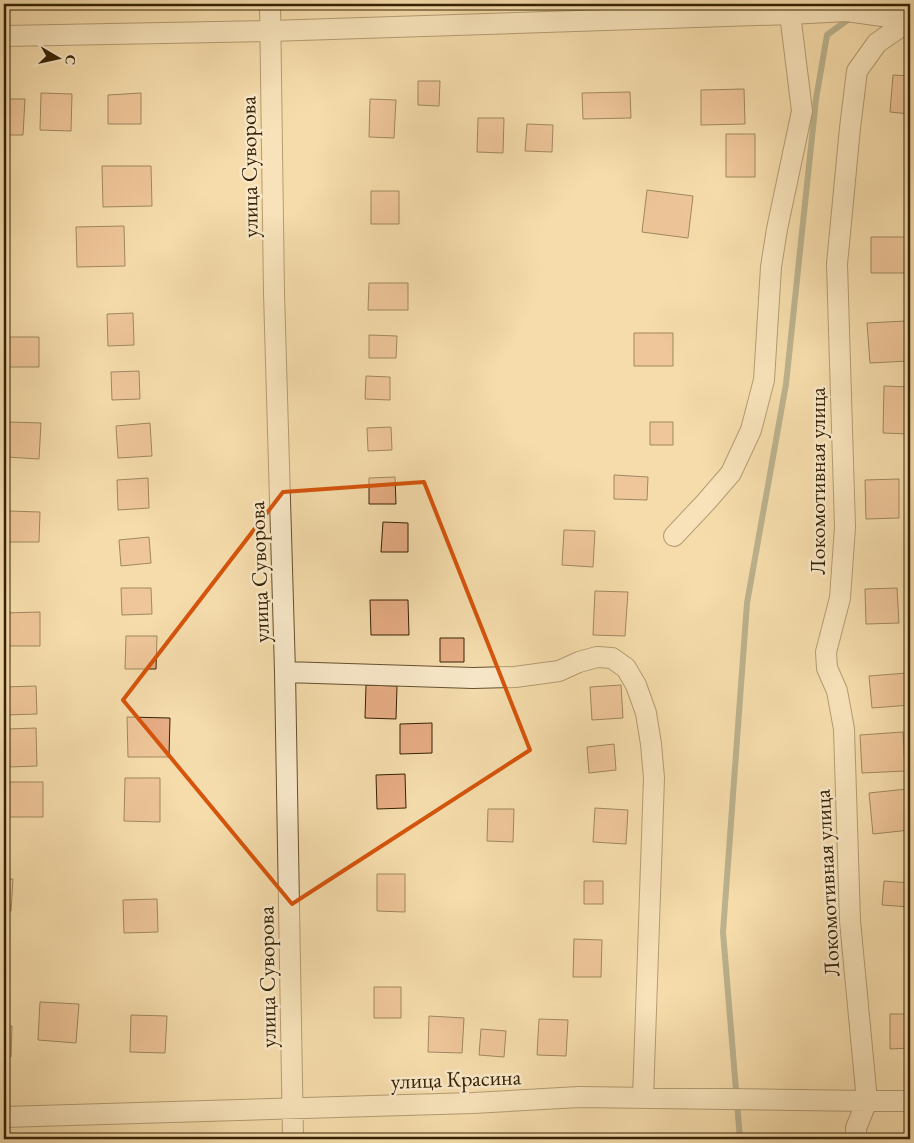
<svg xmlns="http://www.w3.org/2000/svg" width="914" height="1143" font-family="'EB Garamond',serif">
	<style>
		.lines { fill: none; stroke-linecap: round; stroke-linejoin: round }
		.stream { stroke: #737e69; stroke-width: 6 }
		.building { fill: #e6ac84; stroke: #362204 }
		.minor-casing { stroke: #66502e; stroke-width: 22 }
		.minor { stroke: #f8e8c9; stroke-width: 20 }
		.marked { fill: none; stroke: #d6540b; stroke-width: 4; stroke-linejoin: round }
		.labels { text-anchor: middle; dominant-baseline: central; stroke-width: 5; stroke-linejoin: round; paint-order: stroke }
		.street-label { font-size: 22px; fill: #362204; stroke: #f8e8c9 }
	</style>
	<rect width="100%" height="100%" fill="#f5dcac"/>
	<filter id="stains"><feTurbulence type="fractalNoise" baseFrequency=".004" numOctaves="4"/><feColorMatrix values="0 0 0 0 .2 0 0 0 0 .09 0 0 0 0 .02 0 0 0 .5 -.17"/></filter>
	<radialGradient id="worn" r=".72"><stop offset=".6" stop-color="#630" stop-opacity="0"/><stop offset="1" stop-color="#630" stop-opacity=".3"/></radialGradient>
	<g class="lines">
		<path class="stream" d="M740,1139L723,932L747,603L786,384L816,99L827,35L853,16"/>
	</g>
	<path class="building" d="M893,75L910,76V114L890,112Z
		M418,81H440L439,106L418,105Z
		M744,89L745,124L701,125V90Z
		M630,92L631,118L583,119L582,93Z
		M41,93L72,94L71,131L40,130Z
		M141,93V124H108V95Z
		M4,99H25L23,135H4Z
		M370,99L396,100L394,138L369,137Z
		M478,118H504L503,153L477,152Z
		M527,124L553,125L552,152L525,151Z
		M726,134H755V177H726Z
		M102,166H151L152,206L103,207Z
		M647,190L693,196L688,238L642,232Z
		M371,191H399V224H371Z
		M124,226L125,266L77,267L76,227Z
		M871,237H908V273H871Z
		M4,257H8V281H4Z
		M369,283H408V310H368Z
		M133,313L134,345L108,346L107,314Z
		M906,321L908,361L870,363L867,323Z
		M634,333H673V366H634Z
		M369,335L397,336L396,358H369Z
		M5,337H39V367H5Z
		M139,371L140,399L112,400L111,372Z
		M366,376L390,377V400L365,399Z
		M884,386L910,387V434L883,433Z
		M8,422L41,423L39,459L7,457Z
		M650,422H673V445H650Z
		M150,423L152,456L118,458L116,426Z
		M391,427L392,450L368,451L367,428Z
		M614,475L648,477L647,500L614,499Z
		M395,477L396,504H369V478Z
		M148,478L149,508L118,510L117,480Z
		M899,479V518L866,519L865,480Z
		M8,511L40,512L39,542H7Z
		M383,522L408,523V552H381Z
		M564,530L595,531L593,567L562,565Z
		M149,537L151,563L121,566L119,540Z
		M121,588H151L152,614L122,615Z
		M897,588L899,623L866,624L865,589Z
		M595,591L628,592L625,636L593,635Z
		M370,600H408L409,635H371Z
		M40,612V646H5L4,613Z
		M126,636H157L156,669H125Z
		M440,638H464V662H440Z
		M907,673L910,705L872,708L869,676Z
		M366,685L397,686L396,719L365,718Z
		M621,685L623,718L592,720L590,687Z
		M36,686L37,714L5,715L4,687Z
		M127,717L170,718L169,757H128Z
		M432,723V753L400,754V724Z
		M36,728L37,766L9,767L8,729Z
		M903,732L905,771L862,773L860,735Z
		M614,744L616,770L589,773L587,747Z
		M405,774L406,808L377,809L376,775Z
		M125,778H160V822L124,821Z
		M7,782H43V817H7Z
		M907,789L910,830L873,834L869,793Z
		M595,808L628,810L626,844L593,842Z
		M488,809H514L513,842L487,841Z
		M377,874H405V912L377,911Z
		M4,879H13L11,911H4Z
		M584,881H603V904H584Z
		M884,881L910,883V907L882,905Z
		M157,899L158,932L124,933L123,900Z
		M574,939L602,940L601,977H573Z
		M374,987H401V1018H374Z
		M40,1002L79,1004L76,1043L38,1040Z
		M890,1014H910V1048L890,1049Z
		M131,1015L167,1016L165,1053L130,1052Z
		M429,1016L464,1018L462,1053L428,1052Z
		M539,1019L568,1020L566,1056L537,1055Z
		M4,1026H12L11,1057H4Z
		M481,1029L506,1031L504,1057L479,1055Z"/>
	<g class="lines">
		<g class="minor-casing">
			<path id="minor" d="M270,4L274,293L285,672L293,1139
				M4,36L270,31L790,14L847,11L910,20
				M674,536L706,502L731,473L751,430L764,380L771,267L777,229L802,111L790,14V4
				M285,672L473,678L515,677L559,671L579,662L597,657L612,658L626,668L636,685L646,713L651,744L654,778L643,1098
				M4,1117L473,1103L579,1097L867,1101H910
				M856,1139V1128L867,1101L850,921L844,729L837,691L827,668L826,652L840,598L845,527L837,264L850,128L857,71L877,43L910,20"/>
		</g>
		<use href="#minor" class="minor"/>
	</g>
	<path d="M0 0H914V1143H0ZM424,482L530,750L292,904L123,700L283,492Z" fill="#f5dcac" fill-opacity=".55" fill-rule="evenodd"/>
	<path class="marked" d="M424,482L530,750L292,904L123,700L283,492Z"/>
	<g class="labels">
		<g class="street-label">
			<text transform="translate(249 167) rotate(-91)">улица Суворова</text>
			<text transform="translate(817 481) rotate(-90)">Локомотивная улица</text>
			<text transform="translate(259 572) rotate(-92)">улица Суворова</text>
			<text transform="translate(827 883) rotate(-93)">Локомотивная улица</text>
			<text transform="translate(267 977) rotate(-91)">улица Суворова</text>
			<text transform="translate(456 1079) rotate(-2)">улица Красина</text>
		</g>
	</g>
	<rect width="914" height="1143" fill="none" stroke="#f5dcac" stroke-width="20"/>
	<rect x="5" y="5" width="904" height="1133" fill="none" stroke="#362204" stroke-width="2.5"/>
	<rect x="10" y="10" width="894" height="1123" fill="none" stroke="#362204"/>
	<g transform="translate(58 58) rotate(99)" stroke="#f8e8c9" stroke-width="4" paint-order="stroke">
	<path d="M0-4L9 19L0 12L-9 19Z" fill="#362204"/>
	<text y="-8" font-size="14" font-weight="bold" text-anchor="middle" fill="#362204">С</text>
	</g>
	<rect width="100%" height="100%" filter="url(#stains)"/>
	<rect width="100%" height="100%" fill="url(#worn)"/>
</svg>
